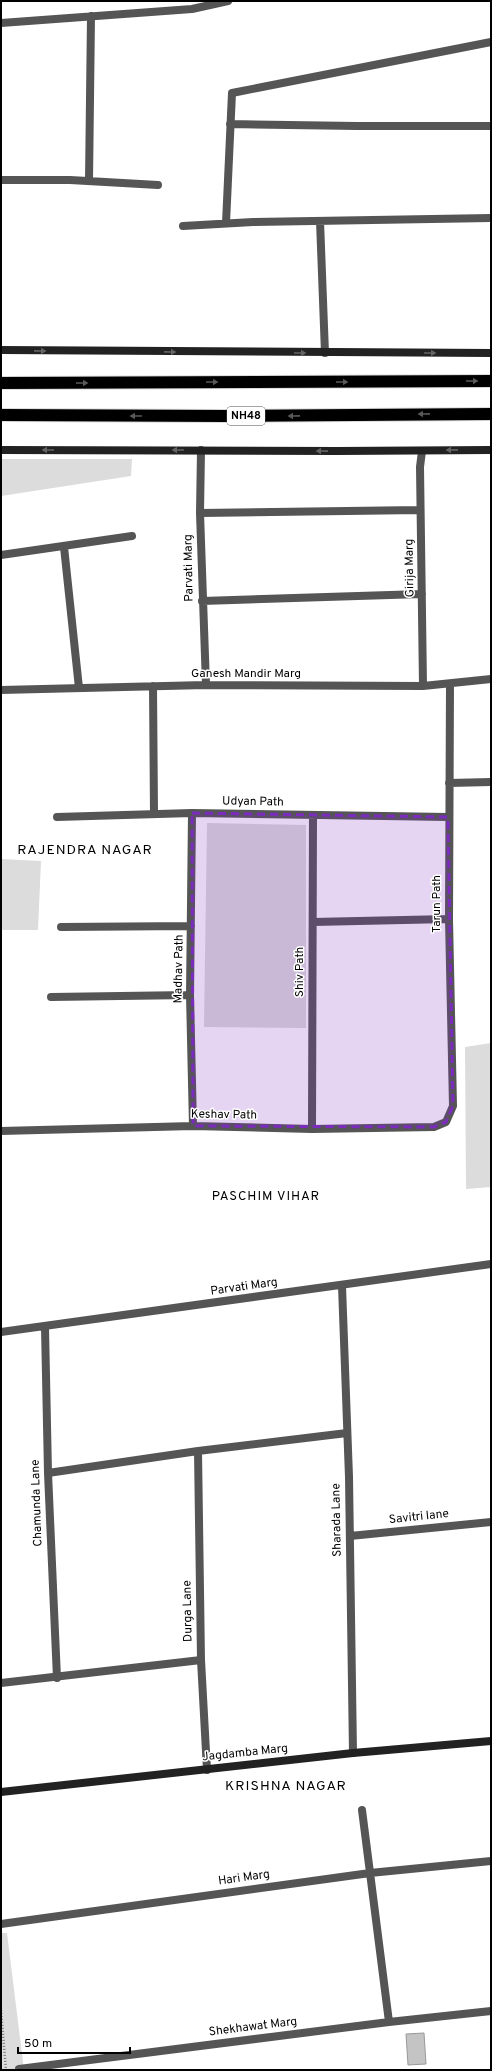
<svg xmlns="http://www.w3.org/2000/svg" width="492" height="2071" font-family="Overpass,sans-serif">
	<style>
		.green { fill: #dcdcdc }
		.building { fill: #c4c4c4; stroke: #999 }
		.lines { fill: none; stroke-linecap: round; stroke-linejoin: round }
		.highway-casing { stroke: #dbdbdb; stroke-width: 14 }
		.path { stroke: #777; stroke-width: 2.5; stroke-dasharray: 1 2; stroke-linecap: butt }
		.street { stroke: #555; stroke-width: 8 }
		.secondary { stroke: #222; stroke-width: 8 }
		.highway { stroke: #000; stroke-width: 12 }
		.oneway { fill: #646464 }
		.oneway2 { fill: #595959 }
		.marked { fill: #7b2cbf; fill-opacity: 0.2; stroke: #7b2cbf; stroke-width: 3; stroke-dasharray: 8 5; stroke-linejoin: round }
		.labels { text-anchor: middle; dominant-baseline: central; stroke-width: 3; stroke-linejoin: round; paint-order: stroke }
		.shield { fill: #fff; stroke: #4c4c4c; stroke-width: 1 }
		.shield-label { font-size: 11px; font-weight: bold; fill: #000 }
		.street-label { font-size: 12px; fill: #000; stroke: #fff }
		.neighbourhood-label { font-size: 13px; letter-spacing: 1px; fill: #000; stroke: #fff }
		.quarter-label { font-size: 14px; letter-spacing: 1px; fill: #000; stroke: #fff }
	</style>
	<rect width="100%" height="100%" fill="#fff"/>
	<path class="green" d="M1,459H132L131,476L1,496Z
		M207,823L306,825V1028L204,1027Z
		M1,859L41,861L38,930H1Z
		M491,1043V1187L466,1189L465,1047Z
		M1,1933H7L24,2070H1Z"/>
	<path class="building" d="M424,2033L426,2064L408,2065L406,2034Z"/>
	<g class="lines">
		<g class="highway-casing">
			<path id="highway" d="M1,383L491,381
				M1,415L227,416L491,414"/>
		</g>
		<path class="path" d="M1,2010L6,2070"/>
		<path class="street" d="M1,23L192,9L228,1
			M230,124L357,126H491
			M1,180H70L158,185
			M89,181L91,16
			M320,221L325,353
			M226,223L232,93L491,42
			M183,226L253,222L491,218
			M201,450L200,513L206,685
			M422,451L420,467L423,686
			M200,513L420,510
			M64,547L79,688
			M1,555L132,536
			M202,601L422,594
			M153,686L154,813
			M1,690L206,685L423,686L491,679
			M449,783L491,782
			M192,813L190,995L193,1126
			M57,817L192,813L448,817
			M313,922L449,919
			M61,927L191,926
			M51,997L190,995
			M312,1129L313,815
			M1,1131L193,1126L312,1129L434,1127L446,1122L453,1106L449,919L450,684
			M342,1286L349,1477L353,1753
			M45,1327L48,1473L57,1678
			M1,1332L491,1264
			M198,1451L201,1660L207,1770
			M48,1473L198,1451L347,1433
			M350,1536L491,1522
			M1,1683L201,1660
			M362,1810L389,2022
			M1,1924L370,1873L491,1861
			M19,2069L389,2022L491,2011"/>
		<path class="secondary" d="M1,350L491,353
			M1,450L337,451L491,450
			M1,1792L353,1753L491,1741"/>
		<use href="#highway" class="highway"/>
	</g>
	<defs><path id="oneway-solid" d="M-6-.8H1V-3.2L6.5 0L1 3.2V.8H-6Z"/></defs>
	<g class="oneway">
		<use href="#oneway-solid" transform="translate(40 351) rotate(1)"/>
		<use href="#oneway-solid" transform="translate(170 352) rotate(1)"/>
		<use href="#oneway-solid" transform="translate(300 353)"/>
		<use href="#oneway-solid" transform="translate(430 353)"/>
		<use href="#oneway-solid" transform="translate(48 450) rotate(-180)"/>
		<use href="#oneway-solid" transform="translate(178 450) rotate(-180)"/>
		<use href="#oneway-solid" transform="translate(452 450) rotate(179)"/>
		<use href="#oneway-solid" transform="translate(322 451) rotate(-179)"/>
	</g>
	<g class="oneway2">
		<use href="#oneway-solid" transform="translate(472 381)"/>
		<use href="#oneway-solid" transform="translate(212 382)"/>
		<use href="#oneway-solid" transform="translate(342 382)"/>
		<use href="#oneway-solid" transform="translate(82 383)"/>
		<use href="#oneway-solid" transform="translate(424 414) rotate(179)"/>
		<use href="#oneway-solid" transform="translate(136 416) rotate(-180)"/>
		<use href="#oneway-solid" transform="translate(294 416) rotate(179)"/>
	</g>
	<path class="marked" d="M192,813L448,817L453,1106L446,1122L434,1127L193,1126Z"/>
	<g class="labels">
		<rect class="shield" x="227" y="407" width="38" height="18" rx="3"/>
		<g class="shield-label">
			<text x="246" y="416">NH48</text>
		</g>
		<g class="street-label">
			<text transform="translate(189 568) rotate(-91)">Parvati Marg</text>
			<text transform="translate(410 568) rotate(-91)">Girija Marg</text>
			<text x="246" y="674">Ganesh Mandir Marg</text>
			<text transform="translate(253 802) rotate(1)">Udyan Path</text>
			<text transform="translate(437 904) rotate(-90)">Tarun Path</text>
			<text transform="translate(179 969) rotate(-89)">Madhav Path</text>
			<text transform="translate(300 972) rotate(-90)">Shiv Path</text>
			<text transform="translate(224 1115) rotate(1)">Keshav Path</text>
			<text transform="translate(244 1287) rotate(-8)">Parvati Marg</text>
			<text transform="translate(37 1503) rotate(-92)">Chamunda Lane</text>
			<text transform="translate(419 1517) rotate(-6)">Savitri lane</text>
			<text transform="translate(337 1520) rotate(-91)">Sharada Lane</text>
			<text transform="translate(188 1611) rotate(-91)">Durga Lane</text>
			<text transform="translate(245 1753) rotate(-6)">Jagdamba Marg</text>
			<text transform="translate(244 1878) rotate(-8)">Hari Marg</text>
			<text transform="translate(253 2027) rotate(-7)">Shekhawat Marg</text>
		</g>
		<g class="neighbourhood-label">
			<text x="266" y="1197">PASCHIM VIHAR</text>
		</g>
		<g class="quarter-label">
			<text x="85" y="850">RAJENDRA NAGAR</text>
			<text x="286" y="1786">KRISHNA NAGAR</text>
		</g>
	</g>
	<rect width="492" height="2071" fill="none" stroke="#000000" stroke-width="4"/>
	<path d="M18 2047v6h112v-6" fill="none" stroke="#000000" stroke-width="2"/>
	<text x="24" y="2047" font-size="12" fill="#000000" stroke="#ffffff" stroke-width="3" paint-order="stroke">50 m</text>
</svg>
